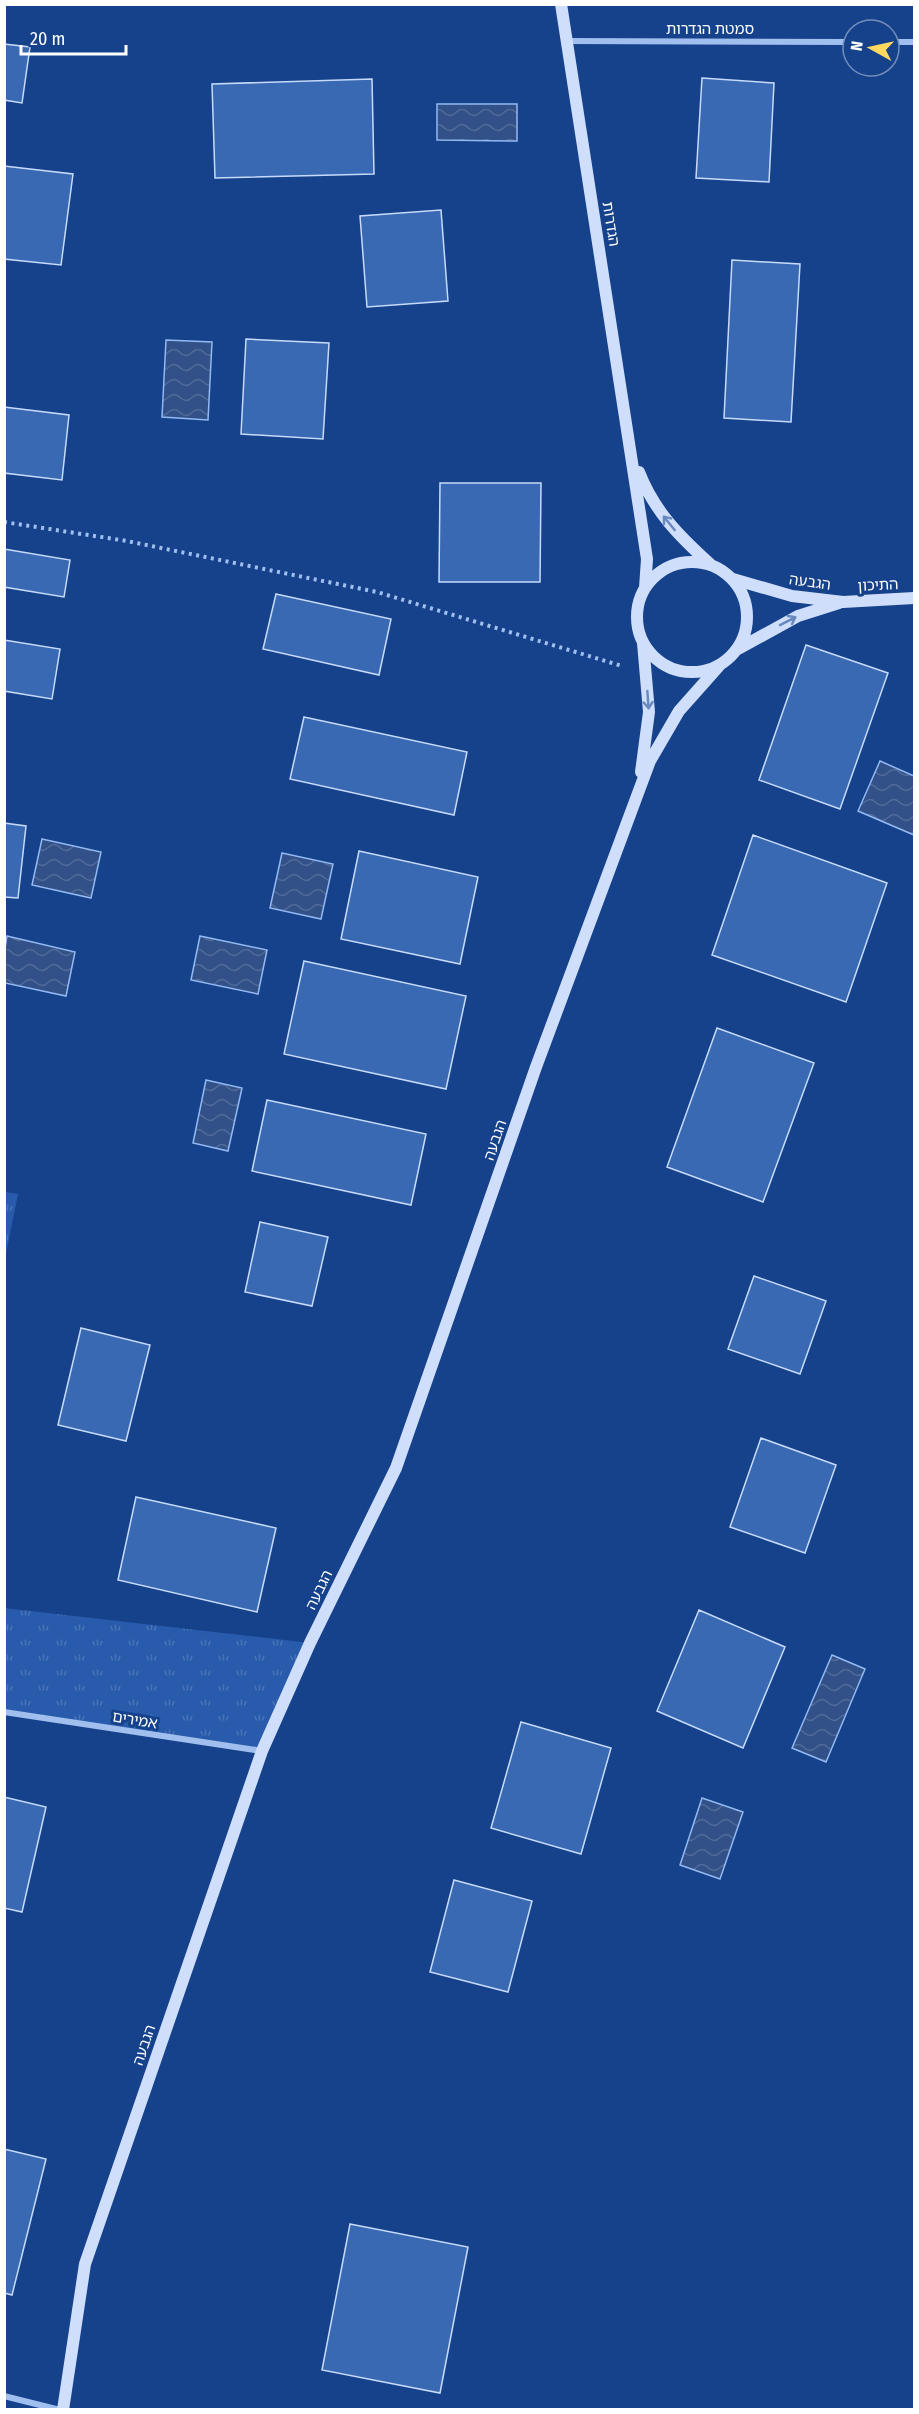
<svg xmlns="http://www.w3.org/2000/svg" width="919" height="2414" font-family="'Fira Sans Condensed','Noto Sans Hebrew',sans-serif">
	<style>
		.grass { fill: url(#grass-tufts) }
		.water { fill: url(#water-waves); stroke: #92b9f2; stroke-width: 1.5 }
		.building { fill: #3a69b3; stroke: #c6dbfb; stroke-width: 1.5 }
		.lines { fill: none; stroke-linecap: round; stroke-linejoin: round }
		.path { stroke: #a0bfef; stroke-width: 4; stroke-dasharray: 3 4.5; stroke-linecap: butt }
		.street { stroke: #a0bfef; stroke-width: 6 }
		.secondary { stroke: #cedefb; stroke-width: 12 }
		.oneway { stroke: #6988be }
		.labels { text-anchor: middle; dominant-baseline: central; stroke-width: 6; stroke-linejoin: round; paint-order: stroke }
		.street-label { font-size: 15px; fill: #fff; stroke: #16428c }
	</style>
	<defs>
		<pattern id="grass-tufts" width="24" height="20" patternUnits="userSpaceOnUse" patternTransform="scale(1.5)"><rect width="24" height="20" fill="#285bab"/><path d="M3 7l-1-3M5 7V3M7 7l1-3M15 17l-1-3M17 17v-4M19 17l1-3" fill="none" stroke="#4874b8"/></pattern>
		<pattern id="water-waves" width="16" height="10" patternUnits="userSpaceOnUse" patternTransform="scale(1.5)"><rect width="16" height="10" fill="#315188"/><path d="M0 5q4-4 8 0t8 0" fill="none" stroke="#506b9a"/></pattern>
	</defs>
	<rect width="100%" height="100%" fill="#16428c"/>
	<path class="grass" d="M5,1192L18,1194L5,1258L4,1192Z
		M4,1608L310,1643L262,1751L5,1712Z"/>
	<path class="water" d="M437,104H517V141L437,140Z
		M166,340L212,342L208,420L162,417Z
		M880,761L914,776V835L858,811Z
		M42,839L101,852L91,898L32,885Z
		M282,853L333,864L321,919L270,908Z
		M7,936L75,952L66,996L5,983V949Z
		M200,936L267,950L258,994L191,980Z
		M206,1080L242,1088L228,1151L193,1143Z
		M832,1655L865,1669L826,1762L792,1748Z
		M702,1798L743,1812L720,1879L680,1865Z"/>
	<path class="building" d="M4,44L30,47L22,103L4,100Z
		M702,78L774,83L769,182L696,178Z
		M372,79L374,174L215,178L212,84Z
		M4,166L73,174L61,265L4,259Z
		M441,210L448,301L367,307L360,216Z
		M732,260L800,264L791,422L724,418Z
		M246,339L329,343L323,439L241,434Z
		M4,407L69,415L62,480L4,473Z
		M440,483H541L540,582H439Z
		M4,549L70,560L64,597L4,587Z
		M276,594L391,619L379,675L263,649Z
		M4,640L60,649L52,699L4,691Z
		M806,645L888,673L840,809L759,780Z
		M304,717L467,752L454,815L290,779Z
		M4,823L26,826L18,898L4,897Z
		M753,835L887,883L846,1002L712,955Z
		M359,851L478,877L460,964L341,939Z
		M304,961L466,996L446,1089L284,1054Z
		M717,1028L814,1063L763,1202L667,1167Z
		M267,1100L426,1134L411,1205L252,1171Z
		M260,1222L328,1237L312,1306L245,1292Z
		M754,1276L826,1301L800,1374L728,1349Z
		M81,1328L150,1345L126,1441L58,1425Z
		M761,1438L836,1465L805,1553L730,1527Z
		M136,1497L276,1528L257,1612L118,1580Z
		M699,1610L785,1647L743,1748L657,1711Z
		M521,1722L611,1748L581,1854L491,1828Z
		M4,1797L46,1807L22,1912L4,1908Z
		M454,1880L532,1901L508,1992L430,1972Z
		M4,2149L46,2159L12,2295L4,2293Z
		M350,2224L468,2247L440,2393L322,2370Z"/>
	<g class="lines">
		<path class="path" d="M4,522L127,541L377,592L622,666"/>
		<path class="street" d="M567,41L853,42
			M889,42H914
			M4,1712L262,1751
			M4,2396L60,2410"/>
		<path class="secondary" d="M561,4L647,559L645,588
			M639,472C654,511 679,536 710,564
			M637 617a55 55 0 1 1 110 0a55 55 0 1 1-110 0Z
			M733,579L792,596L843,602L914,598
			M738,649L798,616L839,603
			M641,772L649,712L643,643
			M63,2410L85,2264L262,1751L310,1643L396,1468L536,1067L650,761L679,711L719,666"/>
	</g>
	<defs><path id="oneway-shaft" d="M-6 0H5M1.5-3L5.5 0L1.5 3" fill="none" stroke-width="1.6" stroke-linecap="round" stroke-linejoin="round" transform="scale(1.5)"/></defs>
	<g class="oneway">
		<use href="#oneway-shaft" transform="translate(669 523) rotate(-129)"/>
		<use href="#oneway-shaft" transform="translate(788 621) rotate(-27)"/>
		<use href="#oneway-shaft" transform="translate(648 700) rotate(86)"/>
	</g>
	<g class="labels">
		<g class="street-label">
			<text x="710" y="29">סמטת הגדרות</text>
			<text transform="translate(611 224) rotate(81)">הגדרות</text>
			<text transform="translate(810 582) rotate(8)">הגבעה</text>
			<text transform="translate(878 585) rotate(-3)">התיכון</text>
			<text transform="translate(495 1140) rotate(-71)">הגבעה</text>
			<text transform="translate(319 1590) rotate(-64)">הגבעה</text>
			<text transform="translate(135 1720) rotate(9)">אמירים</text>
			<text transform="translate(144 2045) rotate(-71)">הגבעה</text>
		</g>
	</g>
	<rect width="919" height="2414" fill="none" stroke="#ffffff" stroke-width="12"/>
	<g transform="translate(871 48) rotate(278)"><circle r="28" fill="#16428c" stroke="#738eba" stroke-width="1.5"/>
	<path d="M0-4.5L10 22L0 15L-10 22Z" fill="#ffda5e"/>
	<text y="-9" font-size="16" font-weight="bold" text-anchor="middle" fill="#ffffff">N</text>
	</g>
	<path d="M21 45v9h105v-9" fill="none" stroke="#ffffff" stroke-width="3"/>
	<text x="30" y="45" font-size="18" fill="#ffffff" stroke="#16428c" stroke-width="4.5" paint-order="stroke">20 m</text>
</svg>
